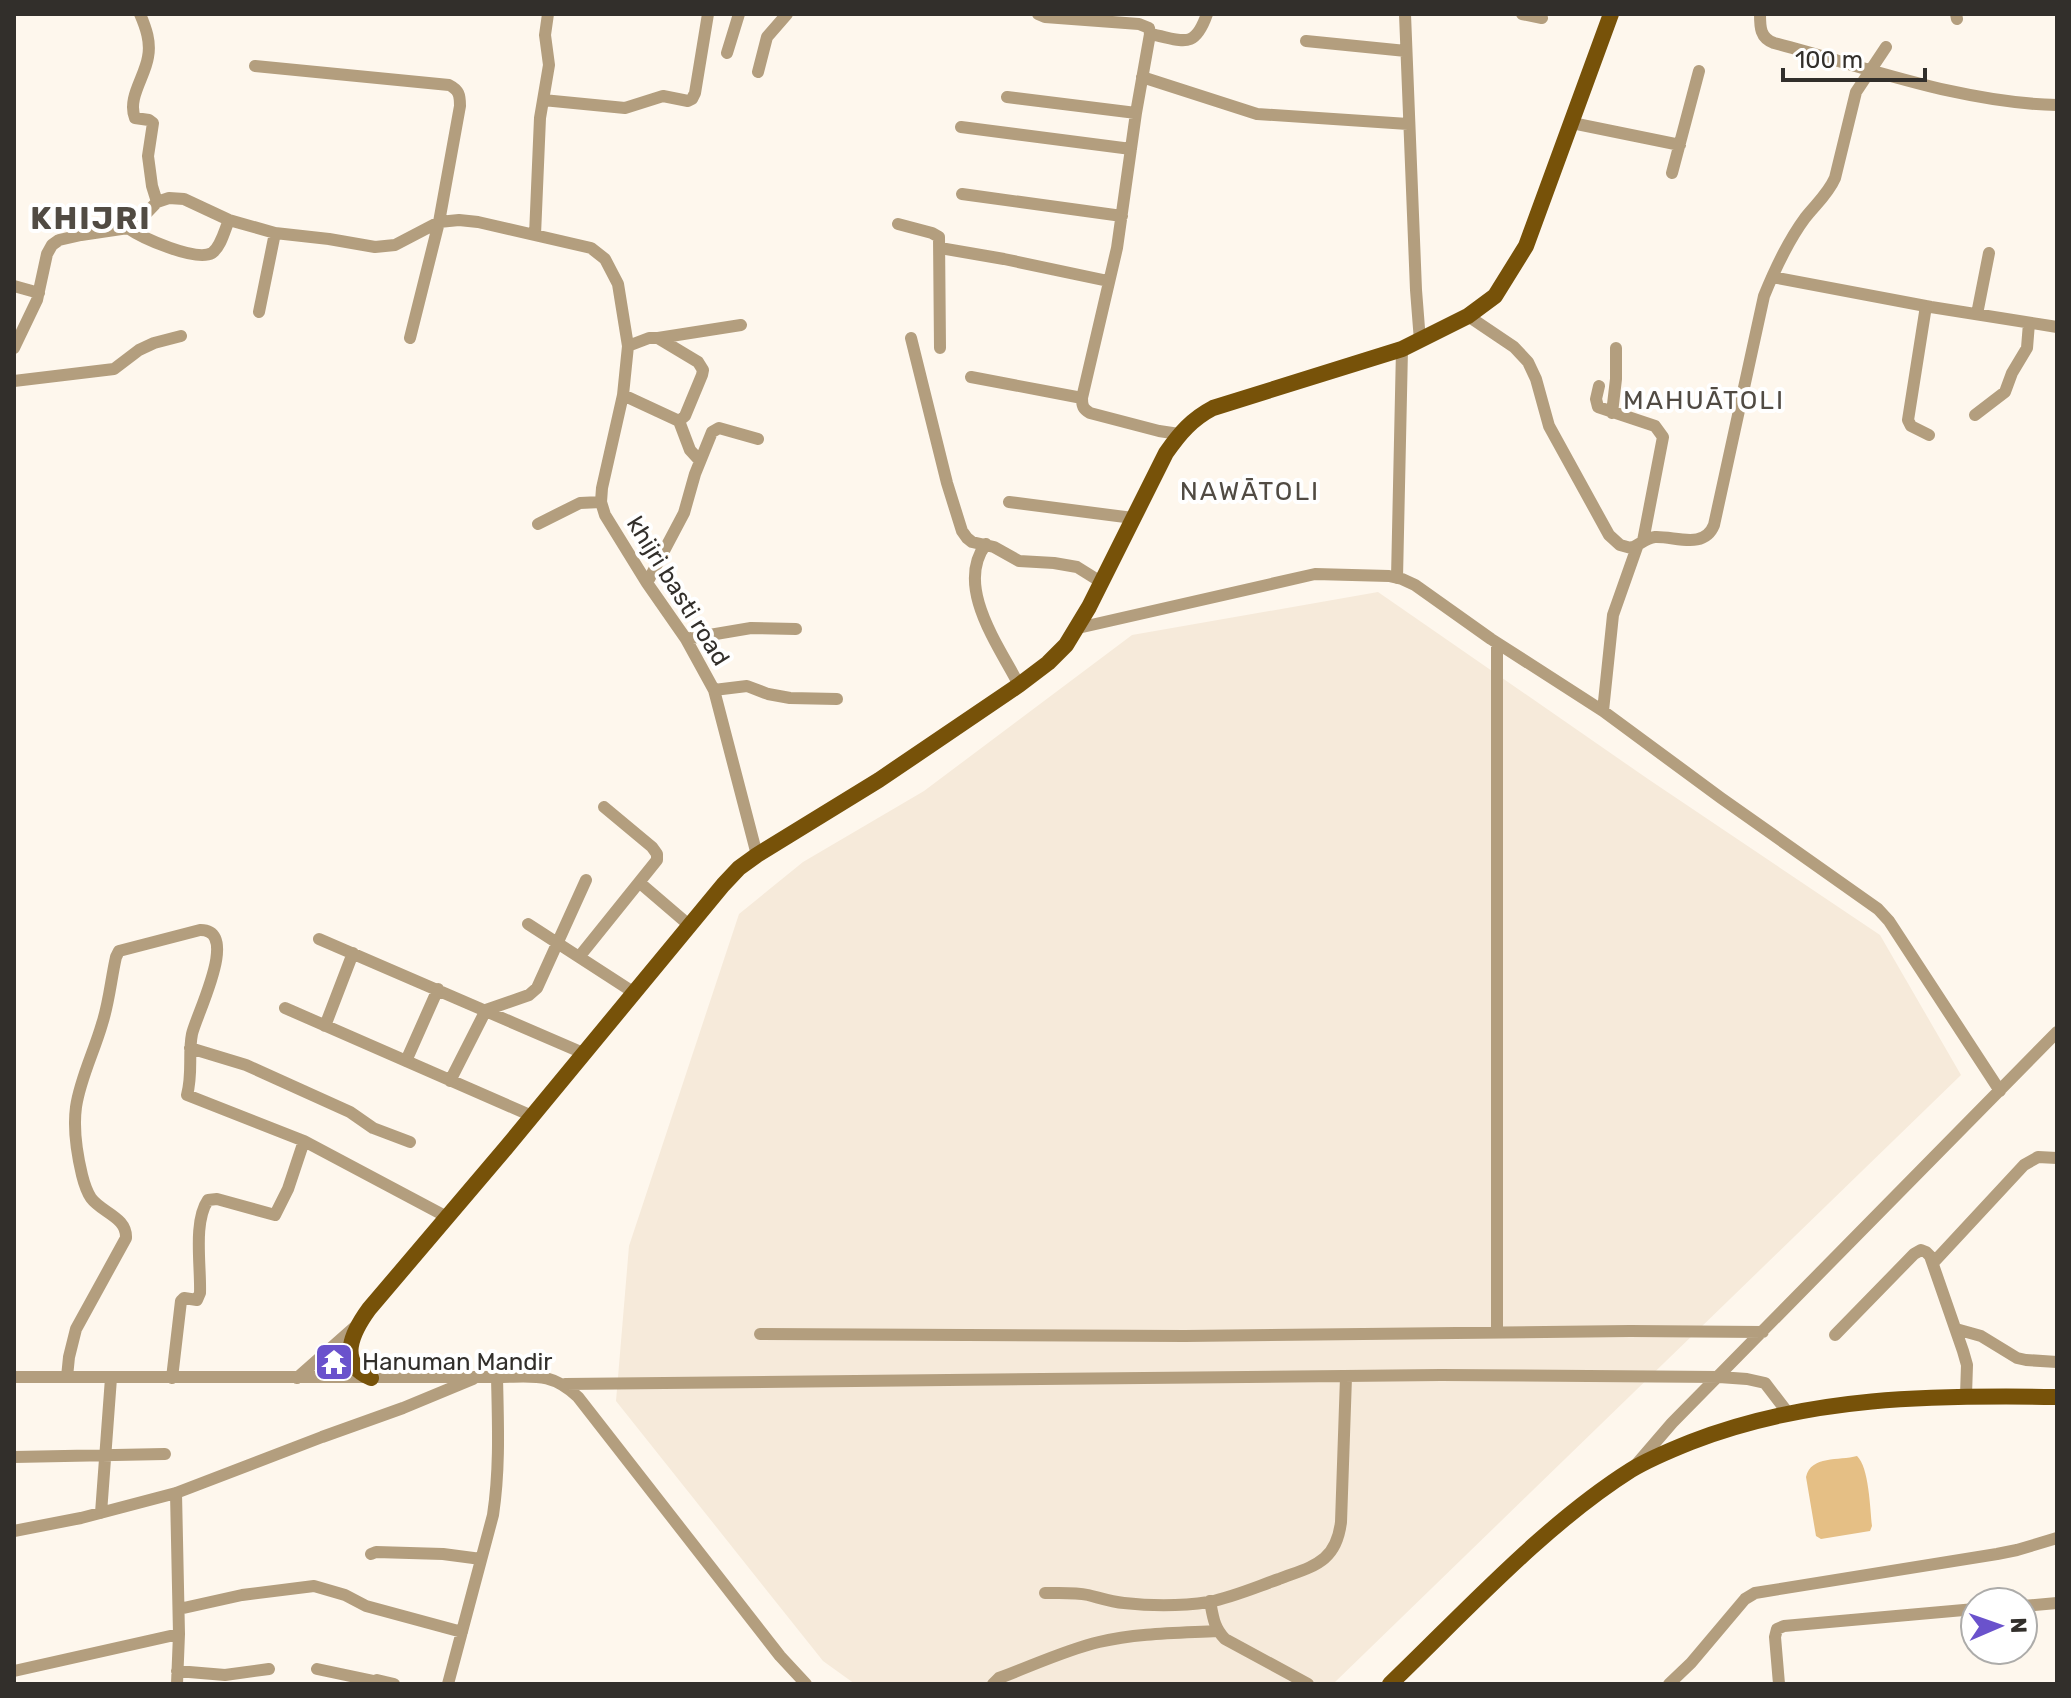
<svg xmlns="http://www.w3.org/2000/svg" width="2071" height="1698" font-family="Rubik,sans-serif">
	<style>
		.built { fill: #f6eada }
		.green { fill: #e5bf85 }
		.lines { fill: none; stroke-linecap: round; stroke-linejoin: round }
		.minor { stroke: #b39e7e; stroke-width: 12 }
		.major { stroke: #775209; stroke-width: 16 }
		.labels { text-anchor: middle; dominant-baseline: central; stroke-width: 8; stroke-linejoin: round; paint-order: stroke }
		.street-label { font-size: 24px; fill: #322f2b; stroke: #fff }
		.poi-label { font-size: 24px; fill: #322f2b; stroke: #fff; text-anchor: start }
		.neighbourhood-label { font-size: 26px; letter-spacing: 2px; fill: #514b43; stroke: #fff }
		.district-label { font-size: 32px; font-weight: bold; letter-spacing: 2px; fill: #514b43; stroke: #fff }
	</style>
	<rect width="100%" height="100%" fill="#fef7ed"/>
	<path class="built" d="M1378,592L1648,779L1880,935L1961,1075L1333,1684H855L823,1661L616,1401L629,1246L739,914L803,862L924,791L1132,635Z"/>
	<path class="green" d="M1857,1456C1869,1467 1870,1508 1872,1526L1870,1531L1821,1539L1816,1536L1806,1477C1811,1455 1839,1461 1857,1456Z"/>
	<g class="lines">
		<path class="minor" d="M140,14C146,28 151,42 148,57C145,77 127,98 135,118L149,120L153,123L148,156L152,186L157,202
			M1038,14L1045,17L1139,24L1149,28L1150,34L1136,113L1117,248L1082,398C1082,406 1083,409 1090,413L1159,431L1179,434
			M1405,14L1416,290L1420,341
			M1522,14L1542,18
			M1760,14C1760,27 1760,38 1774,43C1867,67 1960,103 2057,105
			M1956,14L1957,19
			M1150,34C1183,40 1194,51 1207,14
			M1306,41L1406,51
			M727,53L739,14
			M255,66L449,85C459,90 460,95 460,106L439,222L410,338
			M758,72L767,37L787,14
			M1142,77L1257,114L1408,124
			M1007,97L1136,113
			M543,100L625,108L663,96L688,101L692,99L695,93L708,14
			M1572,123L1680,145
			M961,127L1131,149
			M1672,173L1699,71
			M962,194L1122,216
			M898,224L932,233L939,237L940,348
			M128,228C142,238 196,262 212,253C221,247 225,229 229,220
			M535,235L540,118L549,65L545,35L548,14
			M940,248L1004,259L1108,281
			M1772,277L1931,307L2057,327
			M14,286L39,293
			M1926,306L1908,420L1911,426L1929,435
			M259,312L275,233
			M1977,314L1989,253
			M1468,316L1514,347L1528,362L1536,379L1549,426L1609,535L1620,545L1631,548C1640,545 1645,538 1655,537C1675,536 1704,550 1714,525L1764,296C1775,269 1788,241 1805,218C1816,204 1828,194 1835,178L1856,92L1886,47
			M658,338L741,325
			M911,338L947,483L962,531L967,538L972,542L994,547L1019,561L1054,563L1077,567L1101,582
			M14,348L37,300L47,254L52,245L59,240L81,235L128,228L137,223L157,202L169,198L184,199L229,220L275,233L329,239L375,247L395,245L439,222L459,220L478,222L591,248L605,259L618,284L628,346L623,395L602,488L601,502L605,515L647,583L686,639L714,690L757,855
			M971,377L1082,398
			M14,381L114,369L139,350L154,343L181,336
			M1599,386L1596,399L1598,407L1655,426L1663,437L1643,541
			M623,395L679,421L685,416L702,375L703,370L698,362L658,338H649L628,346
			M1612,413L1616,379V348
			M1975,415L2005,392L2012,373L2027,348L2029,323
			M679,421L690,450L700,461
			M1009,502L1133,518
			M538,524L580,503L601,502
			M986,544C954,586 999,646 1019,685
			M1397,578L1402,349
			M647,583L684,513L695,474L712,432L719,428L758,439
			M1078,628L1315,574L1389,576L1402,579L1415,585L1491,639L1603,711L1721,798L1878,909L1889,921L2000,1091
			M686,639L751,628L796,629
			M714,690L747,686L768,694L790,698L837,699
			M1603,711L1613,615L1637,547
			M640,883L689,925
			M528,924L633,992
			M319,939L583,1053
			M579,957L657,860V854L652,847L604,807
			M285,1008L532,1116
			M325,1026L353,953
			M190,1048L246,1065L350,1112L373,1128L410,1142
			M406,1061L438,989
			M450,1081L486,1010L529,995L537,988L586,880
			M1933,1263L2024,1165L2038,1157L2057,1158
			M1956,1329L1981,1336L2017,1358L2026,1360L2057,1362
			M1497,1332V643
			M760,1334L1185,1336L1630,1331L1763,1332
			M1835,1335L1914,1254L1921,1250L1926,1252L1930,1256L1963,1351L1967,1365L1966,1395
			M14,1377H497C532,1377 551,1371 578,1397L780,1656L806,1684
			M67,1377L69,1357L76,1329L126,1238C127,1217 102,1213 91,1198C87,1192 84,1183 82,1175C77,1154 73,1129 76,1107C80,1079 94,1052 102,1024C109,1003 111,979 116,957L119,951L200,930C241,929 196,1015 192,1034C188,1054 193,1073 187,1095L304,1141L447,1217
			M172,1378L181,1301L184,1298L197,1300L200,1293C201,1266 193,1222 208,1200L217,1199L275,1215L288,1189L304,1141
			M297,1378L357,1325
			M565,1384L1441,1375L1719,1377L1747,1379L1765,1383L1788,1413
			M14,1457L165,1454
			M1635,1466L1672,1423L2057,1032
			M176,1493L179,1634L177,1684
			M101,1513L111,1378
			M14,1531L81,1518L176,1493L322,1437L403,1408L473,1379
			M371,1554L376,1552L443,1554L481,1559
			M1045,1593C1059,1593 1074,1592 1088,1595C1100,1598 1112,1602 1124,1603C1151,1606 1182,1606 1209,1602C1233,1597 1256,1587 1279,1579C1313,1566 1336,1563 1341,1522L1346,1377
			M1210,1601C1213,1617 1214,1628 1225,1639L1308,1684
			M2023,1606L2057,1603
			M179,1609L242,1595L314,1586L345,1595L366,1606L462,1632
			M317,1669L374,1681
			M14,1671L179,1634
			M177,1671L225,1675L269,1669
			M370,1684L377,1680L394,1684
			M448,1684L493,1515C500,1469 498,1423 497,1377
			M993,1684L999,1678C1032,1666 1065,1650 1099,1642C1137,1633 1178,1633 1217,1631
			M1669,1684L1691,1663L1745,1599L1755,1593L1997,1554L2017,1550L2057,1538
			M1779,1684L1775,1637L1777,1629L1784,1626L1975,1609"/>
		<path class="major" d="M371,1378C336,1363 353,1331 369,1309L505,1149L723,885L739,868L757,855L879,780L1019,685L1048,663L1066,645L1089,607L1166,453C1180,433 1192,419 1213,408L1402,349L1468,316L1495,296L1526,246L1611,14
			M1390,1684C1464,1613 1544,1525 1631,1470C1649,1459 1671,1450 1691,1442C1809,1396 1933,1395 2057,1397"/>
	</g>
	<defs>
		<g id="temple-square" transform="scale(2)"><rect x="-9" y="-9" width="18" height="18" rx="4" fill="#6a52cc" stroke="#fff"/><path d="M0-6L5-2H3V0L6.5 2.5H4V6H1.5V3h-3V6H-4V2.5H-6.5L-3 0V-2H-5Z" fill="#fff"/></g>
	</defs>
	<g fill-rule="evenodd">
		<use href="#temple-square" x="334" y="1362"/>
	</g>
	<g class="labels">
		<g class="street-label">
			<text transform="translate(678 591) rotate(58)">khijri basti road</text>
		</g>
		<g class="poi-label">
			<text x="362" y="1362">Hanuman Mandir</text>
		</g>
		<g class="neighbourhood-label">
			<text x="1704" y="400">MAHUĀTOLI</text>
			<text x="1250" y="491">NAWĀTOLI</text>
		</g>
		<g class="district-label">
			<text x="91" y="218">KHIJRI</text>
		</g>
	</g>
	<rect width="2071" height="1698" fill="none" stroke="#322f2b" stroke-width="32"/>
	<g transform="translate(1999 1626) rotate(88)"><circle r="38" fill="#ffffff" stroke="#adacaa" stroke-width="2"/>
	<path d="M0-6L14 30L0 20L-14 30Z" fill="#6a52cc"/>
	<text y="-12" font-size="22" font-weight="bold" text-anchor="middle" fill="#322f2b">N</text>
	</g>
	<path d="M1783 68v12h142v-12" fill="none" stroke="#322f2b" stroke-width="4"/>
	<text x="1795" y="68" font-size="24" fill="#322f2b" stroke="#ffffff" stroke-width="6" paint-order="stroke">100 m</text>
</svg>
